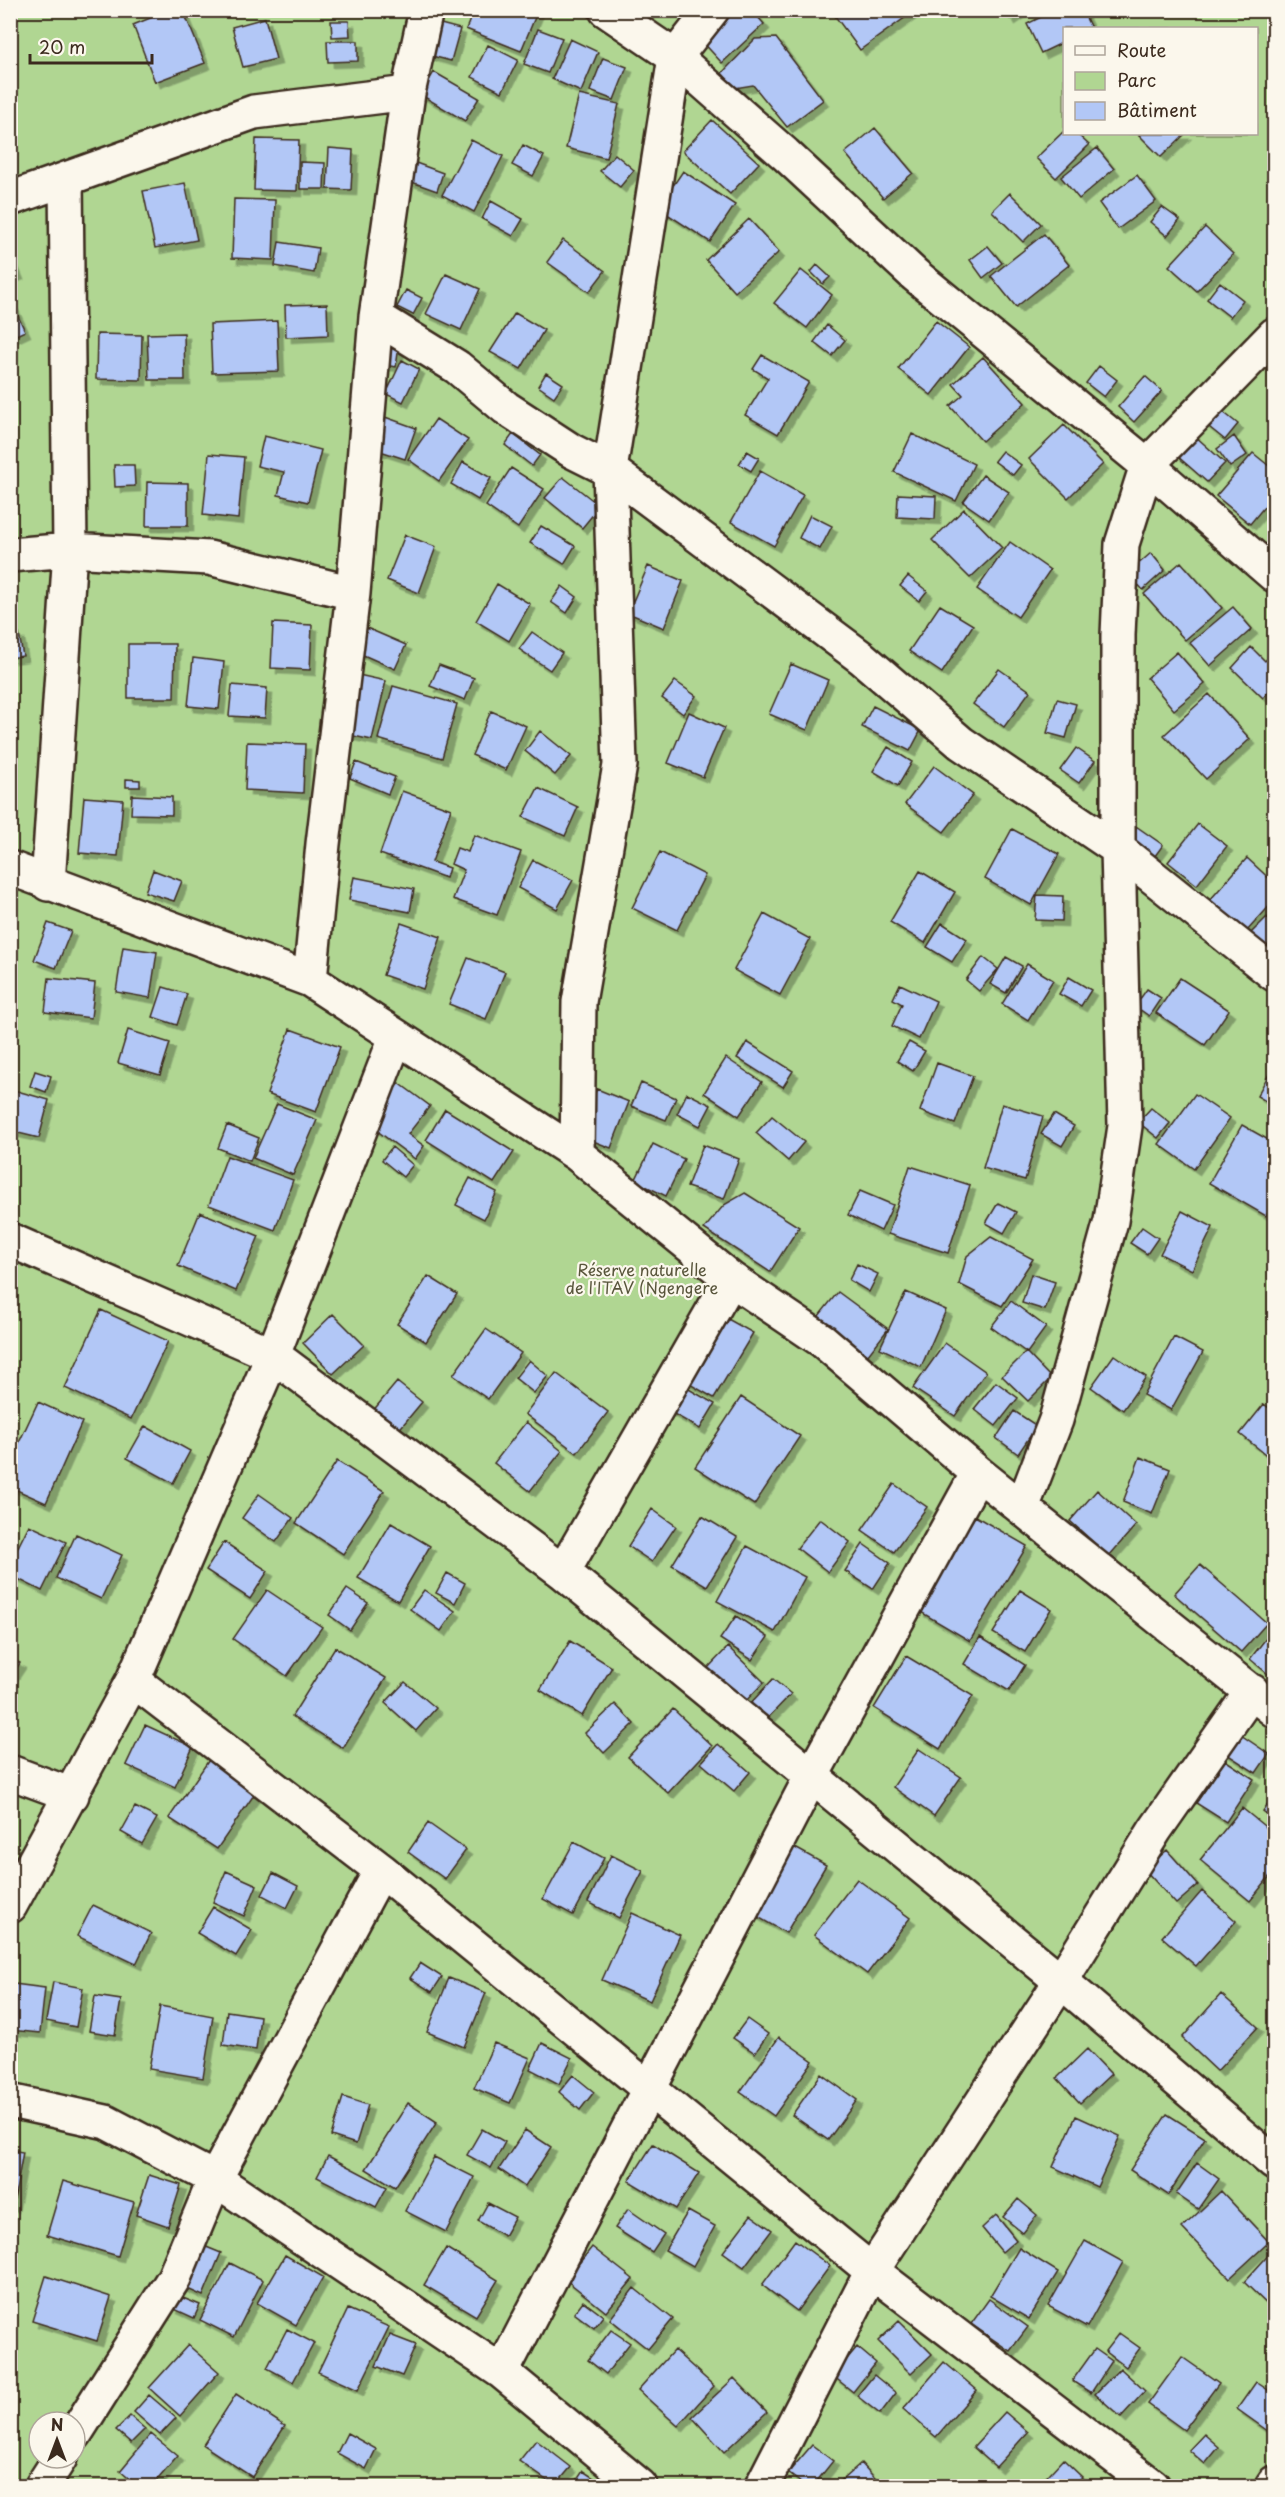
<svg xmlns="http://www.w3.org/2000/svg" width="1285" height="2497" font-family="'Playpen Sans',sans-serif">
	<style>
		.green { fill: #b0d692; stroke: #768058; stroke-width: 1.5; fill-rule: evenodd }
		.building { fill: #b2c7f6; stroke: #3b2a1e; stroke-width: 1.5; filter: url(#shadow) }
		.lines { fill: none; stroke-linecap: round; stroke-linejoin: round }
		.street-casing { stroke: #3b2a1e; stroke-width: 38 }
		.street { stroke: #fbf7ec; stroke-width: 33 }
		.labels { text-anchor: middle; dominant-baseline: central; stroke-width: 4.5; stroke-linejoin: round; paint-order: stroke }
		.park-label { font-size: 16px; fill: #58553b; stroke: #fbf7ec }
	</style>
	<defs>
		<filter id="shadow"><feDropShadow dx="5.5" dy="5.5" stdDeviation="0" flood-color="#0004"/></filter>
	</defs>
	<rect width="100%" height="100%" fill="#fbf7ec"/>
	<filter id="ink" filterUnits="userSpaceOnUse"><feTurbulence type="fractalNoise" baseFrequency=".0167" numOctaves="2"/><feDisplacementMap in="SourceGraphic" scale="12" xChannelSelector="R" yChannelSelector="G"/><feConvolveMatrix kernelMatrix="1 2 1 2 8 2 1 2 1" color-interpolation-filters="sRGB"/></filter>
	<g filter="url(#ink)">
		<path class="green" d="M11,11H1274V2486H11ZM1064,28H1256V134H1064ZM39,2422H75V2458H39Z"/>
		<path class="building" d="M170,10H183L205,63L155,82L133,25Z
			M474,10H538L521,51L466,29Z
			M730,10H752L764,24L722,63L700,39Z
			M833,10H907L910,14L860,50L832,12Z
			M1005,10H1023L1010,19Z
			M1055,10H1082L1091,28H1064V42L1041,53L1027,24Z
			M265,18L276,59L243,67L232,27Z
			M331,21H349L350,36L332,37Z
			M437,23L460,29L451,61L428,55Z
			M538,29L562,38L548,73L524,64Z
			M776,38L823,100L787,127L753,85L735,88L722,73L755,39Z
			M570,39L598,52L581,92L552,79Z
			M327,41H358V61L328,62Z
			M488,45L518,60L502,92L472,77Z
			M603,58L627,67L614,100L590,91Z
			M434,72L479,98L465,121L421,95Z
			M579,95L619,104L606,158L566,148Z
			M712,120L759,163L730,194L683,151Z
			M875,128L913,173L883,198L845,153Z
			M1064,131V134H1077L1089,145L1056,178L1036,158Z
			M1138,134H1185L1161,157Z
			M256,139L299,140L297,191L254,190Z
			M471,140L503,156L474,212L442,195Z
			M523,145L544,156L533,176L512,165Z
			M329,148L353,150L351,190L327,189Z
			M1097,148L1114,169L1079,199L1061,177Z
			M615,154L634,170L620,187L600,171Z
			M300,162L325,163L324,189H300Z
			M416,163L443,173L437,191L409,181Z
			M683,171L735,205L710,242L658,208Z
			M1137,175L1156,201L1118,229L1099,203Z
			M185,183L197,240L155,248L143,191Z
			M1010,193L1041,224L1023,242L992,211Z
			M234,199L275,200L273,260L232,258Z
			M491,201L523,219L513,236L482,219Z
			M1162,207L1180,220L1167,236L1150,222Z
			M749,219L779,252L735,292L706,260Z
			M1205,227L1233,254L1197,291L1169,266Z
			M1044,234L1069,265L1016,307L991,276Z
			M563,240L605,271L589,292L547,262Z
			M279,242L318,248L314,273L275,266Z
			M988,246L1002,263L983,278L970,260Z
			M10,255L18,274L10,277Z
			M817,265L830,277L823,284L811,272Z
			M801,270L832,295L807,328L774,303Z
			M446,274L480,289L461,330L426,314Z
			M1220,282L1243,300L1230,317L1207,299Z
			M406,290L422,298L413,315L397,307Z
			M10,299L25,331L10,338Z
			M327,304L328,335L286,337L285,305Z
			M515,313L544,330L521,369L490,352Z
			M277,321L279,371L212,373L210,324Z
			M936,321L969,347L931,395L898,369Z
			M827,325L845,340L832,356L814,342Z
			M184,333L185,380H149L147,334Z
			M97,334L142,335L141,380L96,379Z
			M376,342L399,346L396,367L373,363Z
			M762,355L809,382L778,434L745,415L768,378L753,369Z
			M983,357L1025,403L982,441L950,406L963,395L953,384Z
			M402,360L419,369L403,402L386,394Z
			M1099,366L1117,380L1104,397L1086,383Z
			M546,373L563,384L554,397L538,386Z
			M1145,376L1162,391L1134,422L1118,407Z
			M1217,407L1238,424L1225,440L1204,423Z
			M385,417L416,428L405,459L374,449Z
			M436,419L468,440L439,481L408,459Z
			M1064,425L1103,464L1068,498L1029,459Z
			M513,434L540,455L532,466L505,445Z
			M912,434L974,464L956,501L894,472Z
			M1194,435L1225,463L1207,482L1176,455Z
			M264,436L321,450L308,502L278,495L284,472L257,466Z
			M1234,436L1247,455L1230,467L1217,449Z
			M747,451L759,458L751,471L739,464Z
			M1002,451L1021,465L1013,475L994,461Z
			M1253,453L1274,470V495L1250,524L1216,496Z
			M209,454L244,457L238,519L203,515Z
			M463,462L491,478L478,500L451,484Z
			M114,465H134L135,486L115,487Z
			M511,468L544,489L518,528L486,506Z
			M760,471L803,495L774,546L731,522Z
			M983,475L1009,492L989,520L963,502Z
			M563,477L600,506L582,528L545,498Z
			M147,482L188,483V526H146Z
			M898,494L936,496L935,519L897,517Z
			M964,509L1002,548L970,578L932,540Z
			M810,515L832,526L820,549L799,538Z
			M541,526L575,546L564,564L530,543Z
			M405,535L436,547L419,593L387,580Z
			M1010,542L1050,570L1018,617L977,589Z
			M1151,553L1165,570L1143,590L1128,573Z
			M1181,562L1222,608L1185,640L1144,594Z
			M648,566L683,581L664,628L628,613Z
			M908,576L927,591L919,601L900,586Z
			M497,584L530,604L509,641L476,621Z
			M562,586L577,597L567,613L551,602Z
			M940,605L973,625L942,673L909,651Z
			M1233,607L1252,629L1210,666L1190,643Z
			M273,623L312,625L310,670L271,668Z
			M362,626L406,645L395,669L352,650Z
			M532,632L562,653L550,670L519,649Z
			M19,634L23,656L10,658V635Z
			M128,644H175L174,698H128Z
			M1251,647L1265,661L1274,652V686L1263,698L1232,668Z
			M1177,652L1205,684L1174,710L1147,678Z
			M193,658L224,662L219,709L188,706Z
			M791,664L828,680L807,730L769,714Z
			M439,665L474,678L465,700L430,686Z
			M999,669L1030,691L1004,727L973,704Z
			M354,674L386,681L372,740L340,733Z
			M675,681L696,696L683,714L662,698Z
			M232,685L267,688L265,718L229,716Z
			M393,686L457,704L442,758L378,739Z
			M1209,694L1250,739L1206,779L1164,735Z
			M1057,699L1076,704L1066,738L1047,733Z
			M873,706L921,730L910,751L862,727Z
			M491,711L526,726L506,770L472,755Z
			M689,712L724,728L703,777L668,763Z
			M540,731L571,756L555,775L525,751Z
			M247,742L305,744L303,793L245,790Z
			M888,747L912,762L898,786L873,771Z
			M1076,748L1095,761L1079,783L1060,770Z
			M356,762L395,777L388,794L350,778Z
			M934,766L973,795L944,832L905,804Z
			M126,779L140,780V787H126Z
			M538,788L578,807L565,836L523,817Z
			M402,791L451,809L432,862L449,868L446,878L380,854Z
			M132,795L172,797V815L131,814Z
			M84,797L123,800L118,856L79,853Z
			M1133,824L1163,845L1152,860L1123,839Z
			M1198,824L1227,846L1197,885L1168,862Z
			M1012,829L1059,854L1031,905L985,879Z
			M474,835L521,852L497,915L453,899L464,870L451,864L457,848L468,852Z
			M660,852L705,875L677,930L632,908Z
			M1247,858L1274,883V901L1246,932L1210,900Z
			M533,860L573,880L557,909L518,888Z
			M153,870L182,881L174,901L145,892Z
			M920,871L955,892L925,943L890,922Z
			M354,877L414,889L410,912L349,900Z
			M1037,895L1063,896L1062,921L1035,920Z
			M764,914L810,939L780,995L734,970Z
			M1267,917L1274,924V949L1272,952L1251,933Z
			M48,923L71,931L56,968L34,960Z
			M401,923L441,937L423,989L383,975Z
			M942,923L967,939L952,962L927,947Z
			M123,947L157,952L150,998L116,992Z
			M983,957L998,969L979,991L966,980Z
			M1006,957L1022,966L1006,993L990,984Z
			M468,958L505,972L486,1019L449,1004Z
			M1027,964L1053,980L1028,1020L1002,1004Z
			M1069,977L1091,990L1081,1006L1059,994Z
			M49,978L95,983L91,1018L45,1012Z
			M1180,978L1229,1010L1205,1045L1156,1013Z
			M900,984L936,1001L919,1039L892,1026L902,1004L893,999Z
			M163,987L187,994L177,1025L153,1017Z
			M1147,989L1161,998L1149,1016L1135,1006Z
			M290,1029L340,1047L316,1112L267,1094Z
			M128,1030L170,1043L160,1075L118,1063Z
			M747,1042L793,1071L783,1087L737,1058Z
			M909,1042L925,1051L913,1071L897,1061Z
			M726,1058L762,1082L739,1116L704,1093Z
			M937,1063L973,1076L955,1124L920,1111Z
			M35,1071L51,1076L46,1092L30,1086Z
			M1269,1074L1274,1077V1106L1257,1096Z
			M399,1083L430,1106L408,1134L424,1146L415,1159L368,1124Z
			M641,1083L676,1098L666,1120L631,1106Z
			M10,1089L49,1100L39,1138L10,1131Z
			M597,1089L629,1102L611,1148L578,1135Z
			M687,1093L711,1105L700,1126L677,1114Z
			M1195,1094L1230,1118L1194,1169L1159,1144Z
			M277,1104L317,1120L293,1175L253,1158Z
			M1002,1104L1043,1116L1025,1180L983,1168Z
			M1151,1108L1170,1123L1158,1138L1138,1122Z
			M445,1109L514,1152L494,1183L426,1140Z
			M1054,1114L1074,1126L1062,1146L1041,1134Z
			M772,1116L804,1142L788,1161L756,1133Z
			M227,1125L259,1138L250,1161L218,1148Z
			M1242,1125L1274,1143V1202L1266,1216L1209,1183Z
			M653,1144L684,1159L666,1196L635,1181Z
			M703,1145L739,1159L724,1199L687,1187Z
			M392,1147L413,1165L403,1177L382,1160Z
			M227,1156L293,1180L275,1230L209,1205Z
			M910,1166L970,1185L948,1253L888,1234Z
			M470,1178L497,1192L484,1219L456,1205Z
			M860,1191L893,1205L881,1231L848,1215Z
			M745,1193L799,1227L770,1272L704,1229L724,1205Z
			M998,1203L1016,1212L1004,1233L986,1223Z
			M1182,1211L1213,1227L1192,1270L1160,1254Z
			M200,1212L259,1236L236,1291L178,1266Z
			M1142,1227L1158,1238L1147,1254L1130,1243Z
			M991,1237L1033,1259L1002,1306L959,1284L967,1256Z
			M857,1264L878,1274L869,1292L849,1280Z
			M1031,1274L1055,1282L1045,1310L1022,1303Z
			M428,1276L457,1294L426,1342L397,1324Z
			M838,1292L888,1329L868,1355L818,1317Z
			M906,1292L946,1310L921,1367L880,1348Z
			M1011,1301L1046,1327L1027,1353L991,1327Z
			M101,1310L168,1341L131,1419L65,1388Z
			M717,1313L753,1333L714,1398L679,1378Z
			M333,1314L364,1345L333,1374L303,1343Z
			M486,1329L521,1353L488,1399L453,1375Z
			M1174,1337L1203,1352L1171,1410L1143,1395Z
			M945,1343L986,1372L955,1416L913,1388Z
			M1026,1352L1051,1378L1028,1401L1002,1376Z
			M1114,1355L1146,1377L1123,1410L1091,1387Z
			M529,1360L548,1376L534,1393L515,1378Z
			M556,1373L608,1412L577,1453L525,1414Z
			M666,1376L715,1404L700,1429L651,1401Z
			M397,1382L422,1402L397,1432L372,1412Z
			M996,1382L1018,1398L996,1426L974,1409Z
			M741,1397L800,1436L754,1505L695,1467Z
			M38,1402L82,1422L46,1503L10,1487V1462Z
			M1264,1404L1274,1412V1461L1240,1434Z
			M1014,1411L1037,1426L1018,1454L996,1438Z
			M526,1422L562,1451L530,1491L494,1463Z
			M145,1426L190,1451L173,1483L127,1458Z
			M1140,1457L1170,1469L1152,1514L1123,1502Z
			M337,1461L384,1491L343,1554L296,1523Z
			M894,1484L927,1507L894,1552L862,1530Z
			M1097,1490L1136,1525L1109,1556L1070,1521Z
			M259,1494L293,1518L276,1542L242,1518Z
			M652,1509L676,1526L652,1562L628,1546Z
			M702,1516L737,1537L707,1586L672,1565Z
			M975,1516L1027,1546L970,1641L919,1611Z
			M820,1519L850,1542L828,1572L797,1548Z
			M391,1523L430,1546L398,1601L358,1578Z
			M29,1525L66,1542L42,1591L10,1575V1563Z
			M76,1534L122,1555L101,1599L56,1578Z
			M224,1542L268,1571L250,1599L206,1570Z
			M863,1544L890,1563L873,1589L845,1571Z
			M747,1546L805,1577L775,1632L717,1601Z
			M1200,1565L1267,1623L1241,1652L1174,1594Z
			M447,1573L465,1583L455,1603L436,1593Z
			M347,1589L368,1603L350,1630L329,1615Z
			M267,1590L322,1627L287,1676L233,1639Z
			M424,1590L455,1611L441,1631L410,1609Z
			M1020,1590L1051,1609L1025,1652L993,1633Z
			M736,1616L768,1637L752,1660L720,1639Z
			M1274,1628V1679L1250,1659Z
			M980,1637L1025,1665L1009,1691L964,1664Z
			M570,1641L612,1667L582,1716L540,1690Z
			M335,1647L386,1678L343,1748L292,1716Z
			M728,1647L764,1682L743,1704L706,1670Z
			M906,1656L973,1696L940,1749L874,1708Z
			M10,1658L20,1663L10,1678Z
			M773,1679L791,1694L766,1720L749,1705Z
			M405,1682L436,1708L416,1731L385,1703Z
			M615,1704L634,1724L604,1753L585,1733Z
			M673,1709L712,1746L668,1793L628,1757Z
			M145,1725L193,1747L175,1787L126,1765Z
			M1229,1727L1269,1754L1256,1773L1216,1747Z
			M718,1744L750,1772L734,1791L701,1763Z
			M919,1749L961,1777L934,1816L893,1787Z
			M211,1757L258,1789L217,1849L169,1818Z
			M1225,1760L1254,1779L1226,1822L1196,1803Z
			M1274,1795V1820L1263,1811Z
			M135,1807L157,1818L142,1844L121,1832Z
			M1242,1808L1274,1834V1871L1250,1901L1200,1860Z
			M428,1823L466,1850L445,1879L408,1852Z
			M574,1842L604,1858L573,1915L543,1899Z
			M788,1844L826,1865L786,1933L749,1912Z
			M1167,1850L1198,1885L1176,1904L1145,1870Z
			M611,1855L643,1871L619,1918L588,1902Z
			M226,1871L257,1885L244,1916L213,1902Z
			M273,1873L298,1886L287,1908L262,1895Z
			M857,1879L910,1918L867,1974L814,1935Z
			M1202,1891L1236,1921L1196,1966L1162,1937Z
			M93,1905L151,1933L136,1964L77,1936Z
			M213,1907L252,1930L236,1956L197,1933Z
			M632,1913L680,1935L650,2001L602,1980Z
			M420,1963L442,1977L432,1992L410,1978Z
			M449,1978L486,1993L464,2047L427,2032Z
			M53,1982L83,1988L76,2027L46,2021Z
			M14,1984L45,1988L40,2033L10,2030Z
			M1221,1994L1258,2027L1217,2071L1182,2038Z
			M95,1996L121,2000L115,2035L89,2031Z
			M160,2006L213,2016L203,2078L149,2069Z
			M227,2011L260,2016L256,2050L223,2045Z
			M747,2019L768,2034L755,2053L733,2038Z
			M779,2037L813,2061L774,2116L740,2092Z
			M494,2043L530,2058L510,2103L474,2088Z
			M542,2043L572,2058L559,2084L530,2069Z
			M1087,2049L1111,2074L1080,2103L1057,2078Z
			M821,2074L857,2100L828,2140L792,2115Z
			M573,2075L594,2092L580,2110L559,2092Z
			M343,2097L368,2105L356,2144L331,2136Z
			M408,2103L437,2122L395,2187L366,2169Z
			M1167,2114L1205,2138L1168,2195L1130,2170Z
			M1076,2116L1120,2136L1097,2187L1053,2167Z
			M482,2129L505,2142L491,2168L467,2155Z
			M525,2130L551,2147L525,2187L499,2169Z
			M653,2144L699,2173L676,2209L629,2181Z
			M10,2150L23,2152L13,2207L10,2206Z
			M328,2156L387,2187L376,2207L317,2177Z
			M434,2157L474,2177L446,2232L405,2211Z
			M1197,2163L1219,2179L1198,2209L1176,2194Z
			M149,2175L181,2185L168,2226L136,2215Z
			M63,2181L134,2202L118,2256L47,2235Z
			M1221,2191L1269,2242L1230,2278L1182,2228Z
			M1018,2199L1037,2215L1023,2233L1003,2217Z
			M488,2203L515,2217L504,2236L478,2221Z
			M628,2209L664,2234L652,2252L615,2228Z
			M688,2211L715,2226L693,2266L665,2250Z
			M751,2215L772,2230L744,2267L723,2252Z
			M996,2215L1016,2240L1002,2252L982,2228Z
			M795,2240L830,2266L797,2311L762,2285Z
			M1085,2241L1123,2262L1087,2327L1048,2306Z
			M199,2244L221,2253L203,2296L181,2286Z
			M592,2247L633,2279L606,2312L566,2280Z
			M446,2248L498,2280L476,2316L424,2285Z
			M1019,2248L1058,2272L1029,2319L990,2296Z
			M1274,2249V2311L1244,2282Z
			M285,2255L323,2277L296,2325L257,2303Z
			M230,2263L263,2280L234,2337L200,2320Z
			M46,2276L111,2297L97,2341L32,2321Z
			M634,2288L673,2319L648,2349L610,2319Z
			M178,2296L200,2305L194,2318L172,2308Z
			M989,2299L1028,2327L1010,2351L971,2324Z
			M583,2301L603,2316L594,2328L574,2313Z
			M348,2309L389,2327L358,2390L318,2372Z
			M899,2321L932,2354L911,2374L878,2341Z
			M287,2329L314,2343L293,2382L267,2368Z
			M611,2330L630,2343L606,2374L588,2360Z
			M1119,2333L1140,2348L1126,2367L1105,2351Z
			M390,2335L416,2345L402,2376L376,2366Z
			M188,2345L219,2372L180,2416L149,2388Z
			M857,2347L876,2363L853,2392L833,2376Z
			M1095,2349L1112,2361L1091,2393L1072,2381Z
			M674,2350L714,2386L678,2426L638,2390Z
			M1182,2357L1219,2383L1184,2430L1148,2404Z
			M944,2362L977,2390L936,2437L903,2409Z
			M1120,2368L1145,2391L1121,2417L1095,2394Z
			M874,2375L896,2393L880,2414L857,2396Z
			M734,2378L767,2412L724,2452L692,2417Z
			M1256,2382L1274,2394V2430L1272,2434L1237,2409Z
			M236,2394L285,2426L252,2477L203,2445Z
			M149,2395L176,2418L160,2435L134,2412Z
			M1005,2412L1028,2432L996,2467L973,2447Z
			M130,2416L145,2429L131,2443L116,2430Z
			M347,2433L376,2449L366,2469L337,2453Z
			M151,2434L178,2456L152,2486H138L120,2471Z
			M1204,2434L1219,2447L1205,2464L1189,2450Z
			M536,2440L571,2467L555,2486L519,2461Z
			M812,2445L833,2461L813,2486H805L788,2473Z
			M1063,2459L1082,2477L1073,2486H1038Z
			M861,2463L882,2486H835Z
			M583,2471L606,2486H573Z"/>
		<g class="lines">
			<g class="street-casing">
				<path id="street" d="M606,10L675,57L785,154L915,275L1147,465L1274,575
					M10,199L254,112L408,93
					M376,317L457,367L506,408L572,451L610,470L862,658L961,743L1118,849L1274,974
					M10,555L70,550L209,558L353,593
					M10,868L310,980L577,1154L731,1279L823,1341L978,1473L1274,1710
					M48,884L70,550L66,179
					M310,980L323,844L353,593L376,317L408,93L426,10
					M577,1154L579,1002L620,765L610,470L675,57L712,10
					M10,1240L273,1355L563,1572L1061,1981L1274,2163
					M1022,1508L1056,1420L1111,1221L1125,1126L1118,849V635L1122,544L1147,465L1274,335
					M563,1572L731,1279
					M133,1680L381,1870L872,2271L1153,2486
					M10,1772L72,1795
					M10,1906L133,1680L273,1355L396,1037
					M10,2101L106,2122L215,2179L502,2372L640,2486
					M502,2372L811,1777L978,1473
					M75,2434L174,2278L215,2179L381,1870
					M42,2486L60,2458
					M762,2486L872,2271L1061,1981L1155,1830L1252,1691
					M1272,2486L1274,2483"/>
			</g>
			<use href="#street" class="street"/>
		</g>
	</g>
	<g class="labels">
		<g class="park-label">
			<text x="642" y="1269">Réserve naturelle<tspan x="642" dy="18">de l'ITAV (Ngengere</tspan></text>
		</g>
	</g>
	<rect width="1285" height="2497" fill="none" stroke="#fbf7ec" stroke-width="36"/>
	<rect x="18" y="18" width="1249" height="2461" fill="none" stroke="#3b2a1e" stroke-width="2" filter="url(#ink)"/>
	<rect x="1063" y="27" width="195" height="108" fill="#fbf7ec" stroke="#aea59a" stroke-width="1.5"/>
	<rect x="1075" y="46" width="30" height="9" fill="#fbf7ec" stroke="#aea59a" stroke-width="1.5"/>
	<text x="1117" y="57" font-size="18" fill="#3b2a1e">Route</text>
	<rect x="1075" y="72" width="30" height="18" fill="#b0d692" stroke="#aea59a" stroke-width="1.5"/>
	<text x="1117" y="87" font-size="18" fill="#3b2a1e">Parc</text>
	<rect x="1075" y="102" width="30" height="18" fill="#b2c7f6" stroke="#aea59a" stroke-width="1.5"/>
	<text x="1117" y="117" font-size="18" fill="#3b2a1e">Bâtiment</text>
	<g transform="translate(57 2440)"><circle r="28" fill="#fbf7ec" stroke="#aea59a" stroke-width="1.5"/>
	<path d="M0-4.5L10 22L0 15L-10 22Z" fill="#3b2a1e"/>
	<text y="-9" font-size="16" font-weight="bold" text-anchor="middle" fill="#3b2a1e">N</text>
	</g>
	<path d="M30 54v9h122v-9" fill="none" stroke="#3b2a1e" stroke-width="3"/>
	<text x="39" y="54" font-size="18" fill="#3b2a1e" stroke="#fbf7ec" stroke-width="4.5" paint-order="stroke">20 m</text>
</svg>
